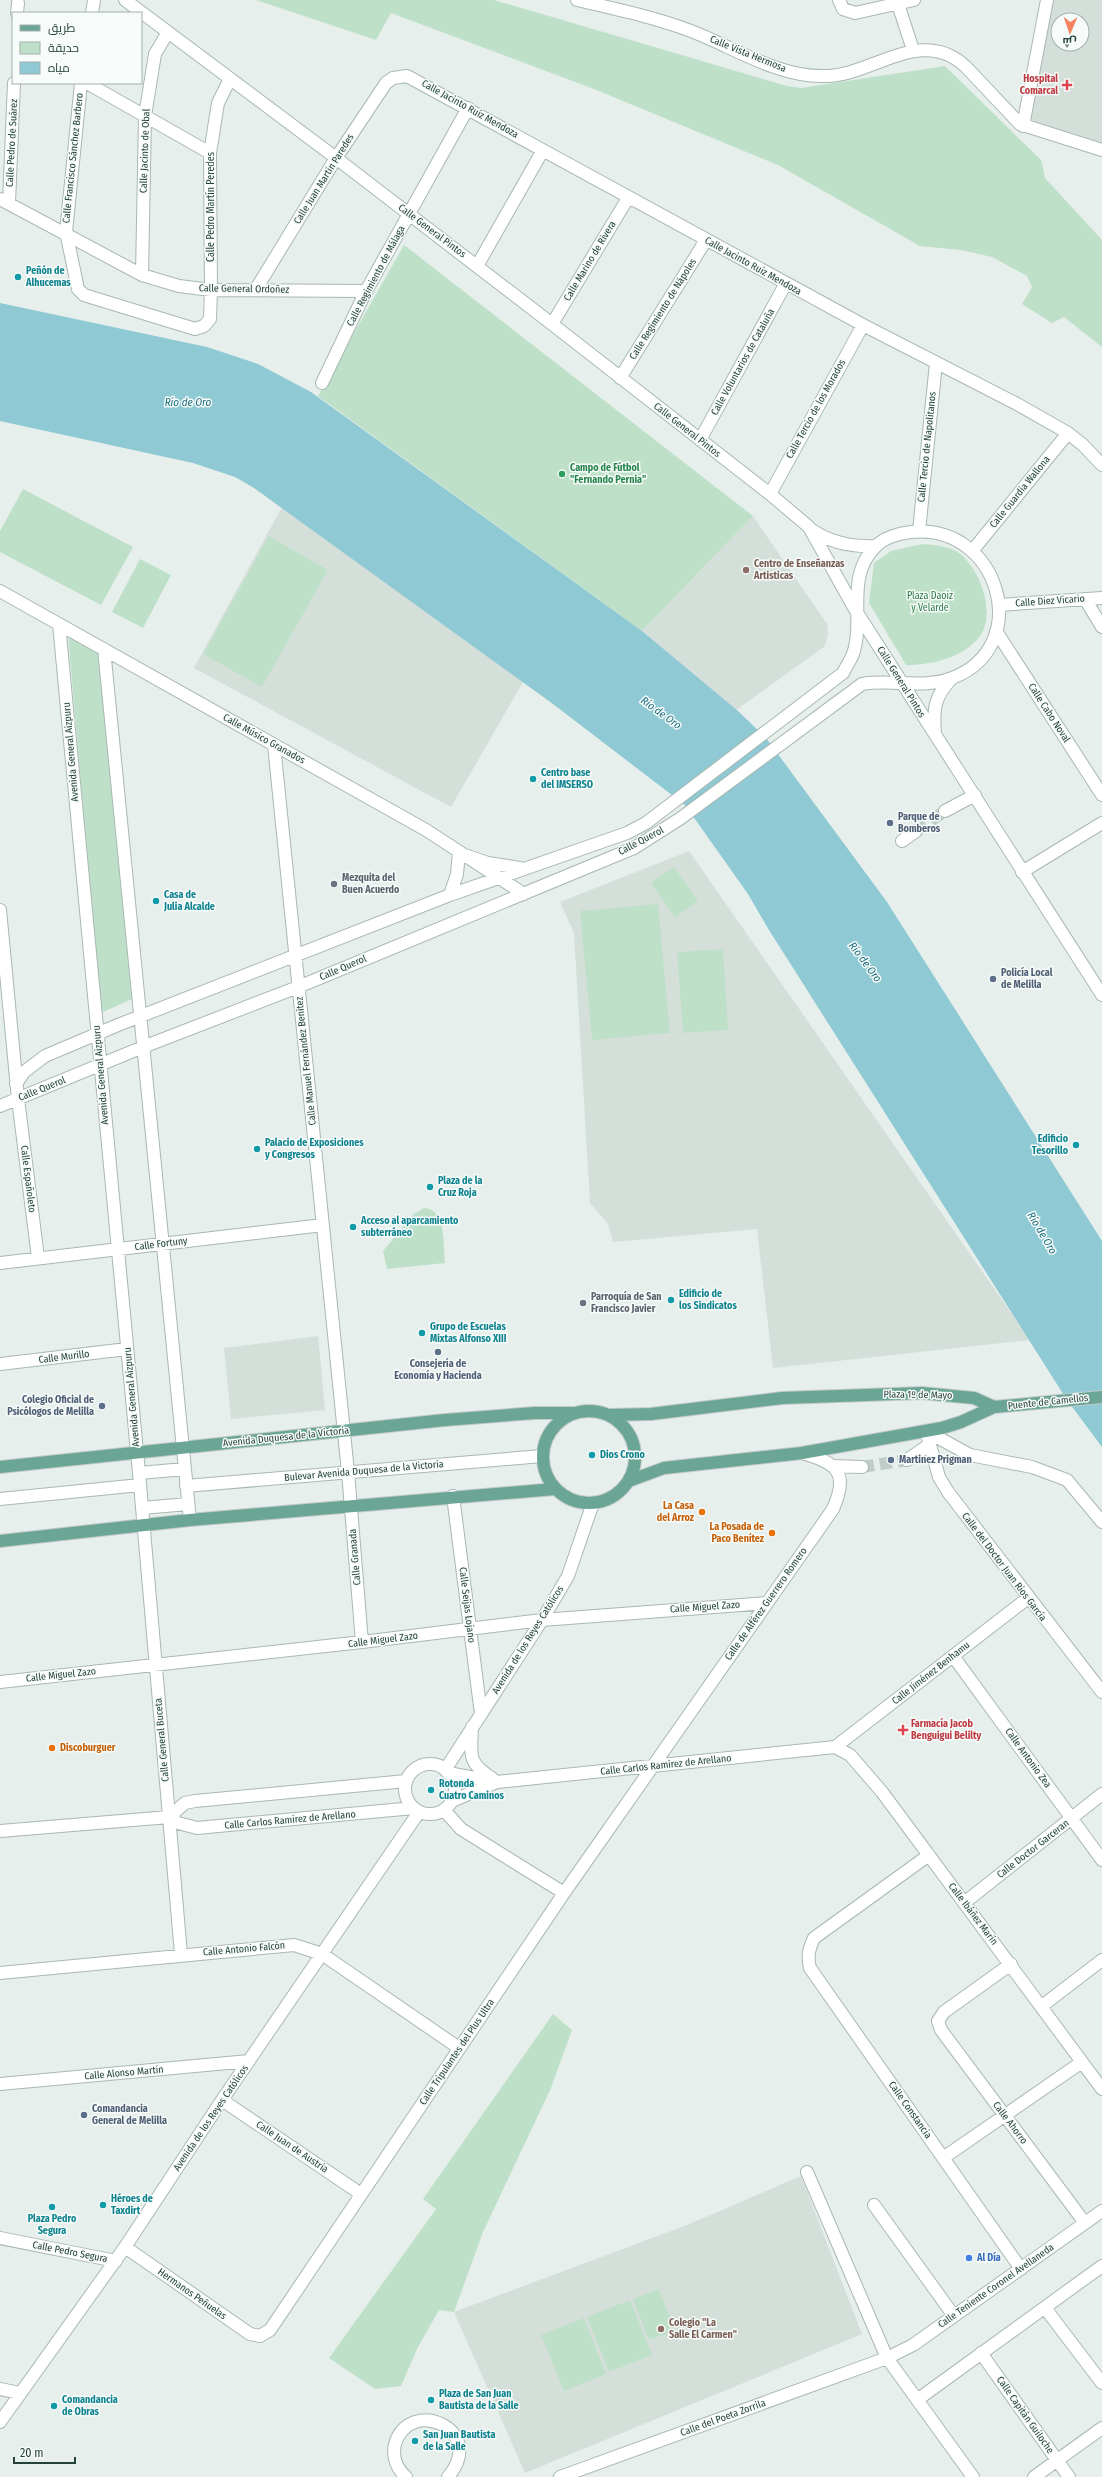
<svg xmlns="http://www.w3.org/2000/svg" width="1102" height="2477" font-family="'Fira Sans Condensed',Cairo,sans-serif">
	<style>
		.built { fill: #d4dfda; fill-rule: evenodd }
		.green { fill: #bfe0c8 }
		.water { fill: #8ec9d4 }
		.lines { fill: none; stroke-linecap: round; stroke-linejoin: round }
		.minor-tunnel { stroke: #bfccc8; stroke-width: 12; stroke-dasharray: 12 6; stroke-linecap: butt }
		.minor-casing { stroke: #a8b8b2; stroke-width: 14 }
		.major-casing { stroke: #c2cac8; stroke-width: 14 }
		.minor { stroke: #fff; stroke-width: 12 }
		.major { stroke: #6aa596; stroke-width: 12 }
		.health-dot { fill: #e0444e; stroke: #f7fbf9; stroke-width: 1.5 }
		.culture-dot { fill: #0f9aa8; stroke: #f7fbf9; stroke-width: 1.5 }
		.leisure-dot { fill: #2e9e5b; stroke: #f7fbf9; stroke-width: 1.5 }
		.education-dot { fill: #8d6e63; stroke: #f7fbf9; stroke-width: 1.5 }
		.service-dot { fill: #5c6f8a; stroke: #f7fbf9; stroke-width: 1.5 }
		.worship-dot { fill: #6b7280; stroke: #f7fbf9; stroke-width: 1.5 }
		.food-dot { fill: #e8710a; stroke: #f7fbf9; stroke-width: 1.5 }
		.shop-dot { fill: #3f7fe0; stroke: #f7fbf9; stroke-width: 1.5 }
		.labels { text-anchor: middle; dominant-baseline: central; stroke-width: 3; stroke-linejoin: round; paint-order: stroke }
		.street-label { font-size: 10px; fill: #24423a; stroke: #f7fbf9 }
		.health-label { font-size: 10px; font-weight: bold; fill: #be3a42; stroke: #f7fbf9; text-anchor: end }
		.culture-label { font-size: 10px; font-weight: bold; fill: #0d838f; stroke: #f7fbf9; text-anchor: start }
		.leisure-label { font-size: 10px; font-weight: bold; fill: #27864d; stroke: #f7fbf9; text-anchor: start }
		.education-label { font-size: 10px; font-weight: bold; fill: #785e54; stroke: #f7fbf9; text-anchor: start }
		.park-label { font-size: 10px; fill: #2d7a4b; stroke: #f7fbf9 }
		.service-label { font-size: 10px; font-weight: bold; fill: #4e5e75; stroke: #f7fbf9; text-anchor: start }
		.worship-label { font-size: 10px; font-weight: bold; fill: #5b616d; stroke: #f7fbf9; text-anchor: start }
		.food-label { font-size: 10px; font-weight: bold; fill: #c56008; stroke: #f7fbf9; text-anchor: end }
		.shop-label { font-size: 10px; font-weight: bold; fill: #366cbe; stroke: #f7fbf9; text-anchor: start }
		.water-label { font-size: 11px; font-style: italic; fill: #1c6f80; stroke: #f7fbf9 }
	</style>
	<rect width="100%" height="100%" fill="#e6efeb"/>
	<path class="built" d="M1047,0H1102V150L1023,126ZM1058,20H1082V44H1058Z
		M282,507L523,682L451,807L194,668Z
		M753,516L827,624L828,634L825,646L735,711L642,631Z
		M689,851L1030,1340L773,1368L757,1229L613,1242L608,1224L590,1203L574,933L560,902Z
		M318,1336L325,1410L231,1419L224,1348Z
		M801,2176L862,2334L525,2473L454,2312L687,2225Z"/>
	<path class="green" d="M256,0H494L787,86L801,88L945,66L1041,160L1045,178L1102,240V347L1064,317L1052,323L1022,304L1032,287L1027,276L992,257L961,250L920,246L778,165L594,89L391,13L376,40Z
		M404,245L753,516L642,631L318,396Z
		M23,489L133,547L101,605L0,552V531Z
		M269,536L328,570L262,687L203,654Z
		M923,544C934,545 946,546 956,551C979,565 997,612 980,636C964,658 931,665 906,665L869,603L874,563L891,551Z
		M140,559L171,575L143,628L112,612Z
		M68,634L99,653L132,999L101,1013Z
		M674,867L698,901L675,917L651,883Z
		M658,904L670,1033L592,1040L580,911Z
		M723,949L728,1030L683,1033L677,952Z
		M424,1208C447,1209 443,1245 445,1263L387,1269L383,1251L414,1214Z
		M553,2014L572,2030L551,2088L483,2232L454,2312L439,2310L418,2347L401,2386L375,2389L329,2358L436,2209L423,2199Z
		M659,2289L675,2331L649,2340L633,2299Z
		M630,2300L652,2355L609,2372L587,2317Z
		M584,2318L606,2374L564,2391L541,2335Z"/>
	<path class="water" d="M0,303L207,347L258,364L311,392L642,631L738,711L766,738L887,902L1102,1241V1447L1067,1400L769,930L748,894L685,805L553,704L254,488L235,477L193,463L0,421Z"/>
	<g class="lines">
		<path class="minor-tunnel" d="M916,831L945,811
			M862,1467L907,1460"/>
		<g class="minor-casing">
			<path id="minor" d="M125,0L336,158L552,324L770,494L809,527L856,611L1102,995
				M577,0C615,9 654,17 691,31C733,47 779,78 826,76C874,75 922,25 966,67L1020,124L1102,150
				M839,0L843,9L855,13L914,0
				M898,4L913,50
				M17,13L18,3
				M92,13L94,0
				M81,83L66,232L78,289L84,295L195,329L204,326L210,319L211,290L210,153L218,103L230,79
				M87,83L210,153
				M1023,126L1047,0
				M0,199L142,275L179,286L211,290L366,291
				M9,203L14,83
				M477,266L543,150
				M142,275L145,116L155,54L168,32
				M256,289L336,158L386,83L393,78L407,76L863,325L1017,404L1068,433L1083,445L1102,465
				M552,324L628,198
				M620,378L706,240
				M322,383L366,291L468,108
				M700,440L786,283
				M770,494L863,325
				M812,530C831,543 852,547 875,546
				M919,531L936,363
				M973,550L1068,433
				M0,591L426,830L524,894
				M1085,599L1102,627
				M999,605L1102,598
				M59,624L139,1473L181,1954
				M996,631L1102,795
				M104,649L190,1520
				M935,734C933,709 934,697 952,678
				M274,745L348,1472L362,1642
				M945,811L975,795
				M902,841L916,831
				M1022,872L1102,823
				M450,895L457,874L459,853L488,863L520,868
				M0,910L18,1099L38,1258
				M0,1106L143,1047L298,987L634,848L681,818L862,684C891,679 925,689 952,678C1036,646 998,522 911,532C899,533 883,538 875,547C845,577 865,619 853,654C850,661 846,667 843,673L646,823L627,833L450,895L118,1025L45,1056L24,1072L16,1084
				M0,1263L323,1225
				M0,1364L127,1349
				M926,1431L939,1477L948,1492L1102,1692
				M926,1431L970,1455L1032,1467L1067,1480L1102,1522
				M907,1460L929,1445
				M833,1466L862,1467
				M139,1473L185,1469
				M186,1486L542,1456
				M453,1496L481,1714
				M0,1499L140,1485
				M142,1508L188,1504
				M953,1656L1102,1860
				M0,1682L362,1642L542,1620L766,1603
				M472,1727C471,1757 467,1762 493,1779
				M835,1747L850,1755L882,1792L1102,2089
				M835,1747L1028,1598
				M405 1789a25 25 0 1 1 50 0a25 25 0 1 1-50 0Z
				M445,1770L542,1620L568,1576L593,1503
				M448,1773L497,1782L835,1747
				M452,1801L497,1782
				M444,1810L461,1829L564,1893
				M169,1817L185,1803L195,1801L406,1781
				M0,1831L169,1817L178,1823L197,1828L414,1808
				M929,1855L814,1938C809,1949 807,1956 810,1968L1021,2269
				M964,1903L1102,1794
				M1011,1964L944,2012L938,2021L941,2030L1085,2223
				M0,1973L294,1945L322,1954L459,2048
				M1042,2006L1102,1960
				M0,2084L249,2061
				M222,2100L361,2194
				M943,2158L1082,2062
				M807,2172L887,2358L973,2477
				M874,2205L954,2316
				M0,2238L116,2261
				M125,2247L250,2334L260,2336L270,2330L564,1893L833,1509C849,1473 838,1463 802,1453
				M1045,2308L1102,2383
				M981,2353L1069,2477
				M0,2389L20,2393
				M917,2400L1102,2266
				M0,2422L125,2247L222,2100L419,1812
				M406,2477C397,2469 392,2457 395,2444C410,2395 488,2430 448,2477
				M560,2477L887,2358L913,2345L1102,2211
				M1034,2477L1102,2428"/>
		</g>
		<g class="major-casing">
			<path id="major" d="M543 1457a46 46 0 1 1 92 0a46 46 0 1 1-92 0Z
				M610,1415L651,1414L782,1398L922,1393L974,1398L994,1407
				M0,1467L445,1420L535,1413H572
				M629,1481L664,1468L802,1453L942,1428L961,1422L994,1407L1102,1397
				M0,1541L190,1520L555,1489"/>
		</g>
		<use href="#minor" class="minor"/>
		<use href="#major" class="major"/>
	</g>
	<g class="health-dot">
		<path d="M1065 79h4v4h4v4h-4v4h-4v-4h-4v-4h4z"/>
		<path d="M901 1724h4v4h4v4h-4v4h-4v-4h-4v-4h4z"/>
	</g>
	<g class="culture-dot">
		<circle cx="18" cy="277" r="4"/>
		<circle cx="533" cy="779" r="4"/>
		<circle cx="156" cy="901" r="4"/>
		<circle cx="1076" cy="1145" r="4"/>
		<circle cx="257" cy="1149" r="4"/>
		<circle cx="430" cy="1187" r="4"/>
		<circle cx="353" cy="1227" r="4"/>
		<circle cx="671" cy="1300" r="4"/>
		<circle cx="422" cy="1333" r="4"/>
		<circle cx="592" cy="1455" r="4"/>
		<circle cx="431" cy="1790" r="4"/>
		<circle cx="103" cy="2205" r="4"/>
		<circle cx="52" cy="2207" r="4"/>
		<circle cx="431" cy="2400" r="4"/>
		<circle cx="54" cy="2406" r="4"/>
		<circle cx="415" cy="2441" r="4"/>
	</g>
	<circle class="leisure-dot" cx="562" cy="474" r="4"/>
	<g class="education-dot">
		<circle cx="746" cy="570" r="4"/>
		<circle cx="661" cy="2329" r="4"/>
	</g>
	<g class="service-dot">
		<circle cx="890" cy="823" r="4"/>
		<circle cx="993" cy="979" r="4"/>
		<circle cx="438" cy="1352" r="4"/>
		<circle cx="102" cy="1406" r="4"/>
		<circle cx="891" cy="1460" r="4"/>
		<circle cx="84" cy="2115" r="4"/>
	</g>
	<g class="worship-dot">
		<circle cx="334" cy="884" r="4"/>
		<circle cx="583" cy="1303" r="4"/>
	</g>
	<g class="food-dot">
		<circle cx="702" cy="1512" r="4"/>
		<circle cx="772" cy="1533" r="4"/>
		<circle cx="52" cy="1748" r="4"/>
	</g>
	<circle class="shop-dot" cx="969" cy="2258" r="4"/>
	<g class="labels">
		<g class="street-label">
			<text transform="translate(748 54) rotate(22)">Calle Vista Hermosa</text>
			<text transform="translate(470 109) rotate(29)">Calle Jacinto Ruiz Mendoza</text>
			<text transform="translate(12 143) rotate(-87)">Calle Pedro de Suárez</text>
			<text transform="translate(145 151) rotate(-88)">Calle Jacinto de Obal</text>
			<text transform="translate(73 158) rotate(-84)">Calle Francisco Sánchez Barbero</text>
			<text transform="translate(324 179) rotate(-58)">Calle Juan Martín Paredes</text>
			<text transform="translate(211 207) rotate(-90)">Calle Pedro Martín Peredes</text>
			<text transform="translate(432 231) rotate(37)">Calle General Pintos</text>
			<text transform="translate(590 261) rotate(-59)">Calle Marino de Rivera</text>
			<text transform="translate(753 266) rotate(29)">Calle Jacinto Ruiz Mendoza</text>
			<text transform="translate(376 276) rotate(-62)">Calle Regimiento de Málaga</text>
			<text transform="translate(244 289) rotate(1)">Calle General Ordoñez</text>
			<text transform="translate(663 309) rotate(-58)">Calle Regimiento de Nápoles</text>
			<text transform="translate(743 362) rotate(-61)">Calle Voluntarios de Cataluña</text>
			<text transform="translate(816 409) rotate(-61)">Calle Tercio de los Morados</text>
			<text transform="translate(687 430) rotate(38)">Calle General Pintos</text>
			<text transform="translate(927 447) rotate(-84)">Calle Tercio de Napolitanos</text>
			<text transform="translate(1020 492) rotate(-51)">Calle Guardia Wallona</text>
			<text transform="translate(1050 601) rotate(-4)">Calle Diez Vicario</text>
			<text transform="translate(901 682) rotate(58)">Calle General Pintos</text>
			<text transform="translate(1049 713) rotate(57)">Calle Cabo Noval</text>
			<text transform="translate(264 739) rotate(29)">Calle Músico Granados</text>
			<text transform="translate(71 752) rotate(-95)">Avenida General Aizpuru</text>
			<text transform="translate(641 841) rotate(-28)">Calle Querol</text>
			<text transform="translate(343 968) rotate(-23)">Calle Querol</text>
			<text transform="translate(306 1061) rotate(-96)">Calle Manuel Fernández Benítez</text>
			<text transform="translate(101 1075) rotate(-95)">Avenida General Aizpuru</text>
			<text transform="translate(42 1089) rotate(-22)">Calle Querol</text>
			<text transform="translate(28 1179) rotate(83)">Calle Españoleto</text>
			<text transform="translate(161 1244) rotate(-7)">Calle Fortuny</text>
			<text transform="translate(64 1357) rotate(-7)">Calle Murillo</text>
			<text transform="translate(918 1395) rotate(1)">Plaza 1º de Mayo</text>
			<text transform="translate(132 1397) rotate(-95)">Avenida General Aizpuru</text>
			<text transform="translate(1048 1402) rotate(-6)">Puente de Camellos</text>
			<text transform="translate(286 1437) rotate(-6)">Avenida Duquesa de la Victoria</text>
			<text transform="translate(364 1471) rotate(-5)">Bulevar Avenida Duquesa de la Victoria</text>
			<text transform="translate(355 1557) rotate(-95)">Calle Granada</text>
			<text transform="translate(1004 1567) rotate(53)">Calle del Doctor Juan Rios García</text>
			<text transform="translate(766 1604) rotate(-55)">Calle de Alférez Guerrero Romero</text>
			<text transform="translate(467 1605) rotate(83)">Calle Seijas Lojano</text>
			<text transform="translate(705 1607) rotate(-4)">Calle Miguel Zazo</text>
			<text transform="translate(383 1640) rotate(-7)">Calle Miguel Zazo</text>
			<text transform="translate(528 1640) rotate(-58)">Avenida de los Reyes Católicos</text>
			<text transform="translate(931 1673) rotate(-38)">Calle Jiménez Benhamu</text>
			<text transform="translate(61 1675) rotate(-6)">Calle Miguel Zazo</text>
			<text transform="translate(162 1740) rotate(-95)">Calle General Buceta</text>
			<text transform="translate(1028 1758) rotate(54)">Calle Antonio Zea</text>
			<text transform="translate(666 1765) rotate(-6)">Calle Carlos Ramírez de Arellano</text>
			<text transform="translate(290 1820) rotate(-5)">Calle Carlos Ramírez de Arellano</text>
			<text transform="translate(1033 1849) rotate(-38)">Calle Doctor Garceran</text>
			<text transform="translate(973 1914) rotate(53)">Calle Ibáñez Marín</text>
			<text transform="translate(244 1949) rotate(-5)">Calle Antonio Falcón</text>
			<text transform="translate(457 2052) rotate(-56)">Calle Tripulantes del Plus Ultra</text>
			<text transform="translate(124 2073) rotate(-5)">Calle Alonso Martín</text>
			<text transform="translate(910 2110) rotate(55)">Calle Constancia</text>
			<text transform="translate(211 2118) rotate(-56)">Avenida de los Reyes Católicos</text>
			<text transform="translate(1010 2123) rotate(53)">Calle Ahorro</text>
			<text transform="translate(292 2147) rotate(34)">Calle Juan de Austria</text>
			<text transform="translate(70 2252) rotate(11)">Calle Pedro Segura</text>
			<text transform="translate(996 2286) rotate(-35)">Calle Teniente Coronel Avellaneda</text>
			<text transform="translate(192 2294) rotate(35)">Hermanos Peñuelas</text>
			<text transform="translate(1025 2415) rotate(55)">Calle Capitán Guiloche</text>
			<text transform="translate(723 2418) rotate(-20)">Calle del Poeta Zorrila</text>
		</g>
		<g class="health-label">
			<text x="1058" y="79">Hospital<tspan x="1058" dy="12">Comarcal</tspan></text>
			<text x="911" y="1724" text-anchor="start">Farmacía Jacob<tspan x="911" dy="12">Benguigui Belilty</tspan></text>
		</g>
		<g class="culture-label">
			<text x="26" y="271">Peñón de<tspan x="26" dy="12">Alhucemas</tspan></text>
			<text x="541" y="773">Centro base<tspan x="541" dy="12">del IMSERSO</tspan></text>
			<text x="164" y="895">Casa de<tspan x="164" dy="12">Julia Alcalde</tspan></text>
			<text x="1068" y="1139" text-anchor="end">Edificio<tspan x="1068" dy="12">Tesorillo</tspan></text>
			<text x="265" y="1143">Palacio de Exposiciones<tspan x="265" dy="12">y Congresos</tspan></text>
			<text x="438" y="1181">Plaza de la<tspan x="438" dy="12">Cruz Roja</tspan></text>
			<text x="361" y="1221">Acceso al aparcamiento<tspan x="361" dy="12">subterráneo</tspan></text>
			<text x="679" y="1294">Edificio de<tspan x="679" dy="12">los Sindicatos</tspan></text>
			<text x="430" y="1327">Grupo de Escuelas<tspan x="430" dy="12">Mixtas Alfonso XIII</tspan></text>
			<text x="600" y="1455">Dios Crono</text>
			<text x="439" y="1784">Rotonda<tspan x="439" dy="12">Cuatro Caminos</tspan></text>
			<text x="111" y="2199">Héroes de<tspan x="111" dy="12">Taxdirt</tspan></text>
			<text x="52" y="2219" text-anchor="middle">Plaza Pedro<tspan x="52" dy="12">Segura</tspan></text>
			<text x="439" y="2394">Plaza de San Juan<tspan x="439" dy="12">Bautista de la Salle</tspan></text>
			<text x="62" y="2400">Comandancia<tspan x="62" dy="12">de Obras</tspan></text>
			<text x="423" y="2435">San Juan Bautista<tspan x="423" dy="12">de la Salle</tspan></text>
		</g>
		<g class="leisure-label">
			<text x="570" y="468">Campo de Fútbol<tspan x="570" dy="12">"Fernando Pernia"</tspan></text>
		</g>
		<g class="education-label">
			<text x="754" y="564">Centro de Enseñanzas<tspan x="754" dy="12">Artisticas</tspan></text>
			<text x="669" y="2323">Colegio "La<tspan x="669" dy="12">Salle El Carmen"</tspan></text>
		</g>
		<g class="park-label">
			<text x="930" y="596">Plaza Daoíz<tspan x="930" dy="12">y Velarde</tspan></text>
		</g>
		<g class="service-label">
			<text x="898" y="817">Parque de<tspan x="898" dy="12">Bomberos</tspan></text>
			<text x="1001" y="973">Policía Local<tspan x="1001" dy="12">de Melilla</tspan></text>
			<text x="438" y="1364" text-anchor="middle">Consejería de<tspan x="438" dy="12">Economía y Hacienda</tspan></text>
			<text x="94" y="1400" text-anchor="end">Colegio Oficial de<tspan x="94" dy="12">Psicólogos de Melilla</tspan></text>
			<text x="899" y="1460">Martinez Prigman</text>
			<text x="92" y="2109">Comandancia<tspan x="92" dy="12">General de Melilla</tspan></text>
		</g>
		<g class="worship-label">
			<text x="342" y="878">Mezquita del<tspan x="342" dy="12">Buen Acuerdo</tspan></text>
			<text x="591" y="1297">Parroquía de San<tspan x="591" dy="12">Francisco Javier</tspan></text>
		</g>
		<g class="food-label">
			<text x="694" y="1506">La Casa<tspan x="694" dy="12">del Arroz</tspan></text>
			<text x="764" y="1527">La Posada de<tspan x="764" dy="12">Paco Benítez</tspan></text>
			<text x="60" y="1748" text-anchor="start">Discoburguer</text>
		</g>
		<g class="shop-label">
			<text x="977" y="2258">Al Día</text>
		</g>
		<g class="water-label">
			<text x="188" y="402">Río de Oro</text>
			<text transform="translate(661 713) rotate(36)">Río de Oro</text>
			<text transform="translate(865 962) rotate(53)">Río de Oro</text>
			<text transform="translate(1042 1233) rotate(59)">Río de Oro</text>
		</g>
	</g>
	<rect x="12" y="12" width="130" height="72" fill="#f7fbf9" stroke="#a3b1ad"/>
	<rect x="20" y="25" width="20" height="6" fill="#6aa596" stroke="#a3b1ad"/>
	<text x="48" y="32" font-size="12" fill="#24423a">طريق</text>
	<rect x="20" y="42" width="20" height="12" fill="#bfe0c8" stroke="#a3b1ad"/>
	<text x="48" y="52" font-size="12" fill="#24423a">حديقة</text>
	<rect x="20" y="62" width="20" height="12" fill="#8ec9d4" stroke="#a3b1ad"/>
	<text x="48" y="72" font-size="12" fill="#24423a">مياه</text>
	<g transform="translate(1070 32) rotate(182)"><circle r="19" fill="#f7fbf9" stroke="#a3b1ad"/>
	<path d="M0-3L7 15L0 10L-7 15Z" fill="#f4845f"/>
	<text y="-6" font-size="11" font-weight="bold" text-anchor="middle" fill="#24423a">ش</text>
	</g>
	<path d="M14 2457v6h61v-6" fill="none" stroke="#24423a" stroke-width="2"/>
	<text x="20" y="2457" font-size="12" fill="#24423a" stroke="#f7fbf9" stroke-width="3" paint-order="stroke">20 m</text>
</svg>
